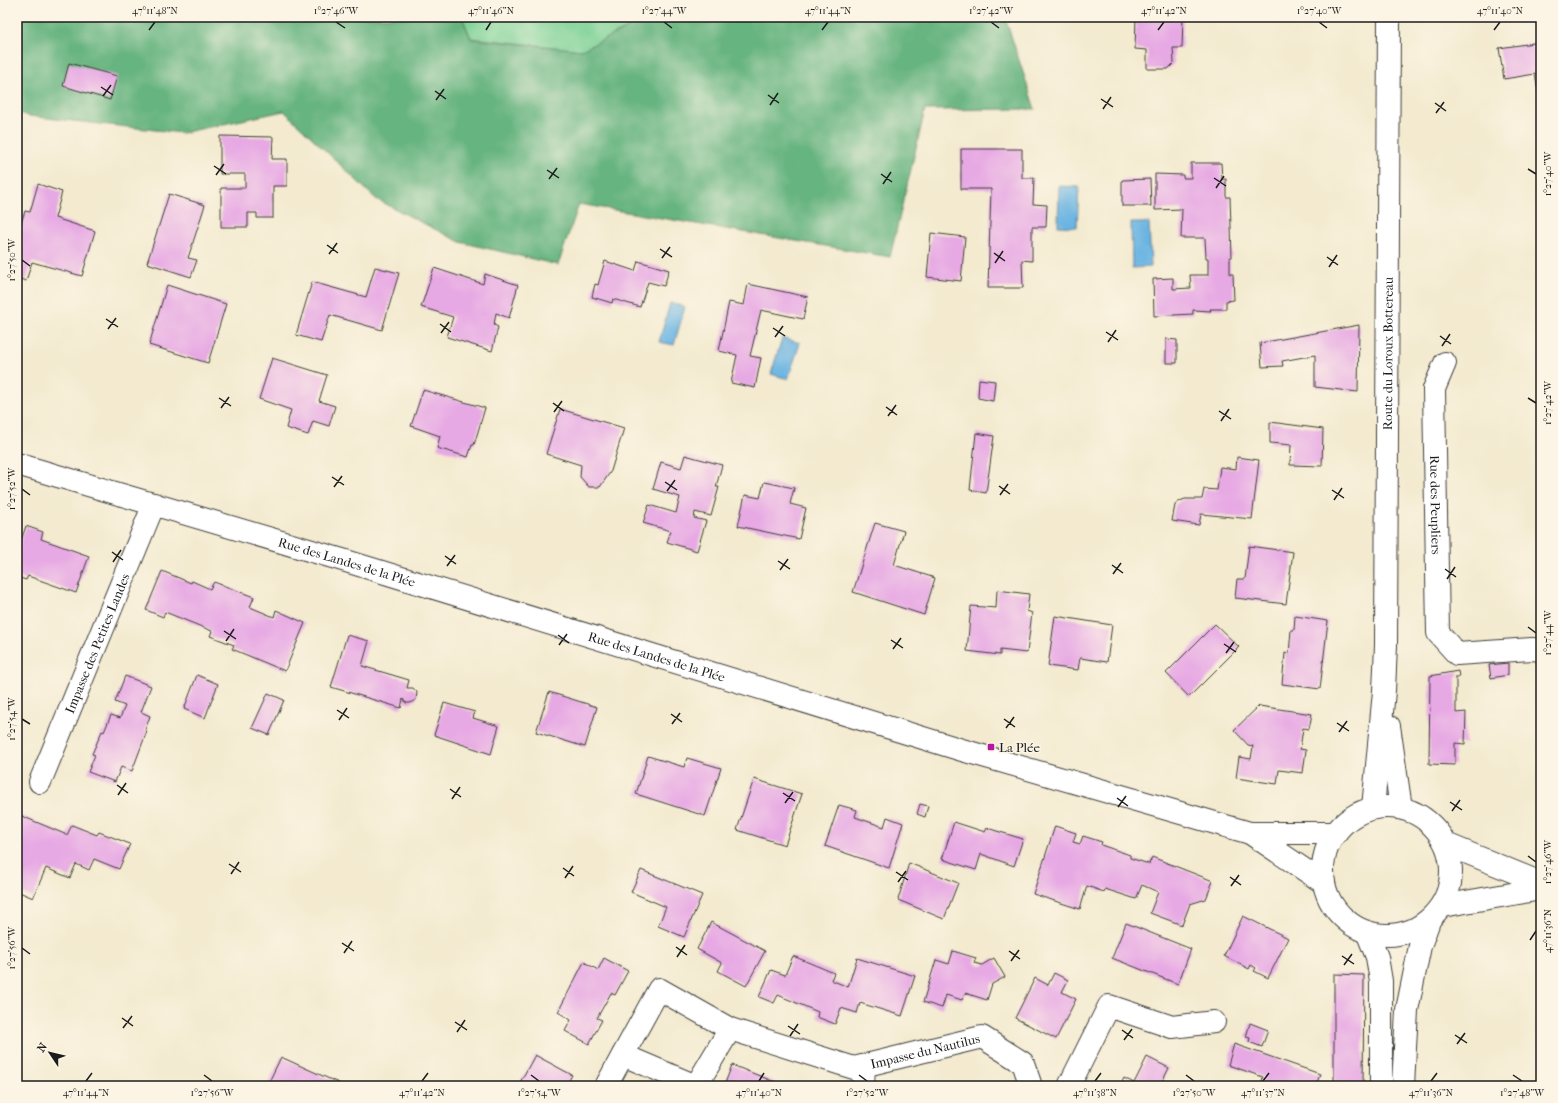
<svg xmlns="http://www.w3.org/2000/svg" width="1558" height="1103" font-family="'IM FELL French Canon',serif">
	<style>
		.green { fill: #7dd296; stroke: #4c7759 }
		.forest { fill: #66b47f; stroke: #41684e }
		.water { fill: #69b4e2; stroke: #42687f }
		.building { fill: #e7a9e4 }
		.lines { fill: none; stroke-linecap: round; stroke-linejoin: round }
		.minor-casing { stroke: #3c3b37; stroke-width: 24 }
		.major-casing { stroke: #3c3b37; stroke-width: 24 }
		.minor { stroke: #fff; stroke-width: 22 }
		.major { stroke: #fff; stroke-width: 22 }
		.ticks { fill: none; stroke: #1c1c1c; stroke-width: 1.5 }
		.poi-dot { fill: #b5179e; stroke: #fcf5e5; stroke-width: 1.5 }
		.labels { text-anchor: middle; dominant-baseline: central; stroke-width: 3; stroke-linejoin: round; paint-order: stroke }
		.street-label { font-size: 13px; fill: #1c1c1c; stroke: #fcf5e5 }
		.poi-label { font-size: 13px; fill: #1c1c1c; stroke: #fcf5e5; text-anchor: start }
		.neatline { fill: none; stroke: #1c1c1c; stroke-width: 1.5 }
		.ticks-label { font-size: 10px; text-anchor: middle; fill: #1c1c1c }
	</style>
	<rect width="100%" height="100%" fill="#fcf5e5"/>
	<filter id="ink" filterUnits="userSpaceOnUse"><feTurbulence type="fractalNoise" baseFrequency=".025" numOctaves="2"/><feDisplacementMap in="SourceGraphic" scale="8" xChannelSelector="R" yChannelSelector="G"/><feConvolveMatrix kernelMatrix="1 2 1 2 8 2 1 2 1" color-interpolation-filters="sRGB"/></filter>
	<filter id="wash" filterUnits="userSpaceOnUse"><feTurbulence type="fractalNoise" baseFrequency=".012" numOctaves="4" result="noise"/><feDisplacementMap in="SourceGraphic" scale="16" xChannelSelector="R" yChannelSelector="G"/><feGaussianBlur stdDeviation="0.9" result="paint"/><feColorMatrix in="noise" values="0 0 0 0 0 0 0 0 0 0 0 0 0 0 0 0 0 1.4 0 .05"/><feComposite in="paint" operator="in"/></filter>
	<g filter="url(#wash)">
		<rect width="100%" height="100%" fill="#f3eacf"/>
		<path class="green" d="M462,17H650L582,50L471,38Z"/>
		<path class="forest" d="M17,17H462L471,39L582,50L650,17H1005L1035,109L925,110L890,257L579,204L558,265L460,242L376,199L284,111L182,133L28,116L17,112Z"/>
		<path class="water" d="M1059,186L1079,187L1077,227L1058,226Z
			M1131,223H1149L1151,267L1132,268Z
			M670,303L685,307L674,345L659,342Z
			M782,338L800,343L788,379L771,374Z"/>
		<g id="blocks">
			<path class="building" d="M1136,17H1183L1182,48H1173L1174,63L1168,69H1147V50L1135,49Z
				M1541,42V92H1538L1535,74L1504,79L1499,48Z
				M69,63L117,76L110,100L63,86Z
				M220,136L273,137L272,159H287V186H273V218H257V213H248V227H221V188H245V174H220Z
				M961,149H1022V178H1034L1033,204L1047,205L1046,227H1032V261L1022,260L1023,288H988L991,189H961Z
				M1191,163H1221L1222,179H1226V197H1230L1232,257H1230V274H1233L1234,300L1226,301V309H1210L1211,311L1193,310V314L1154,316L1153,279L1173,278V289L1191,288L1190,275H1208V258H1206L1205,238H1181L1182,209L1155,210V174L1183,175V178H1191Z
				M1150,179L1151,206H1122V180Z
				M38,184L62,192L55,218L95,231L82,276L32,262L26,281L17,278V236L25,211L30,212Z
				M169,194L205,205L188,258L197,260L191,277L147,263Z
				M931,233L965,237L961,281L927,277Z
				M605,261L635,271L638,261L669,270L664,286L648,282L640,307L613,299L612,303L592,297L595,284L598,285Z
				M375,267L399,273L382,330L330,315L321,342L296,335L312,282L366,297Z
				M434,268L483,284L485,274L518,285L509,318L496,313L494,325L498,327L492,351L447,337L453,317L421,307Z
				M748,284L808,297L803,319L761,310L750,356L761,358L755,388L731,383L737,355L719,351L729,302L744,305Z
				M167,285L226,304L208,363L149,345Z
				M1359,325L1358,392L1315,387V355L1282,361L1283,366L1262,367L1260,343Z
				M1166,339L1177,340V363H1166Z
				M272,358L327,375L319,401L335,406L329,426L313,421L308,435L286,428L291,410L259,399Z
				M979,379L995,381L993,401L978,398Z
				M423,390L485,408L474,445H472L468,457L437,448L440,436L411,426Z
				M560,409L624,428L611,471L600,487H589L580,477L581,465L546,454Z
				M1270,422L1323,429L1322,466L1290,465L1291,445L1270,443Z
				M976,433L994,436L986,493L970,490Z
				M685,455L722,465L716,487H719L711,516L695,512L694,518L706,521L697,551L667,542L671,531L643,523L649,505L676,513L680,497L653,489L661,462L681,468Z
				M1237,457L1259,460L1252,519L1201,514L1199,525L1172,521L1175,505L1180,501L1185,499H1202L1204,489L1217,490L1220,467L1236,469Z
				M764,482L794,488L790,504L806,508L799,539L738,526L745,495L760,498Z
				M875,523L904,531L894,565L935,578L924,615L853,592Z
				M26,526L43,532L41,539L89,556L76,593L28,576L26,580L17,577V552Z
				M1249,546L1293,552L1286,604L1235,598L1237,579H1245Z
				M162,571L191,583L192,581L210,589L214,582L254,597L250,607L274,617L276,610L305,623L285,671L232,649L234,645L210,636L212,631L165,612L163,617L146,610Z
				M997,590L1029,594L1027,611L1032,613L1027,653L1000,650V655L967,651L971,606L996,608Z
				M1055,616L1112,625L1107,662L1080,658L1078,670L1048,666Z
				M1295,616L1328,621L1320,689L1282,684L1285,653L1289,654L1291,630H1294Z
				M1215,624L1239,647L1189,697L1166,673Z
				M347,635L369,641L362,666L409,680L407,688H413L417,692L416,700L410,703H406L403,699L401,708L331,687Z
				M1508,663V675L1491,678L1489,665Z
				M1458,671L1459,677H1456V713L1466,712L1465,744L1455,743V765L1429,764L1430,676Z
				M197,675L218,684L205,718L184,709Z
				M125,676L151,686L141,712L150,716L145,730L147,731L132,771L121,767L115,782L88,772L95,755L92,754L102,731L104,732L111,715L120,718L125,706L115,702Z
				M549,692L597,707L585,747L536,732Z
				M268,693L284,700L269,735L252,728Z
				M444,703L475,712L473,718L499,726L491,754L434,735Z
				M1259,706L1312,714L1309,729L1303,728L1300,749L1306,750L1303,773L1279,770L1277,784L1236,778L1239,757L1251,759L1253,746L1248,745L1234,730Z
				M648,756L684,767L687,758L721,768L705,816L636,794Z
				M754,779L802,794L785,845L737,830Z
				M920,804L928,806L925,817L917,814Z
				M839,805L857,810L855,817L884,827L887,817L903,823L889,868L825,846Z
				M17,814L67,835L72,825L97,835L99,832L130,844L119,869L94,859L89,870L76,864L70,878L46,868L33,898L17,891Z
				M954,822L985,832L987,828L1023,839L1014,866L981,854L976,870L942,859Z
				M1055,826L1076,833L1073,842L1080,844L1083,836L1102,842L1101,845L1130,855V858L1149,864L1152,857L1213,881L1206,899L1190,904L1182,925L1150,913L1158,892L1142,885L1136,899L1105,889L1104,892L1087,886L1080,909L1033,894Z
				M909,863L958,883L944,919L898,900Z
				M641,870L702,895L684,937L658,926L666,907L631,892Z
				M1243,916L1288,938L1268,978L1254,971L1256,968L1251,965L1249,969L1224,956Z
				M711,922L765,951L746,986L718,971L722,963L697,949Z
				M1126,923L1191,949L1178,984L1112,958Z
				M953,951L976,958L974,963L982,965L994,958L1005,977L992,984L987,1000L965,993L962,1000L946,995L942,1008L923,1002L936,960L949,964Z
				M793,956L834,973L831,980L848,987L857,958L915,976L902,1016L860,1003L857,1013L841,1008L835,1024L817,1017L818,1012L778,995L774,1003L759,997L771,970L785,975Z
				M604,958L628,971L615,995L611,993L597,1018L602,1020L589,1044L565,1031L571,1020L558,1012L584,962L598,970Z
				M1054,973L1068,980L1062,992L1076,999L1056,1039L1015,1018L1035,978L1048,985Z
				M1334,974L1364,975L1363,1086H1334Z
				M1250,1023L1268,1030L1262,1047L1249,1042L1250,1038L1246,1037Z
				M1234,1044L1320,1074L1316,1086H1261L1263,1077L1228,1065Z
				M535,1055L572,1075L566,1086L560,1084L558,1086H518Z
				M281,1057L345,1086H267Z
				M1147,1057L1169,1068L1160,1086H1120L1124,1078L1134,1083Z
				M732,1065L785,1086H724Z"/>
		</g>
	</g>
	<g filter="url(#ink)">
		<use href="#blocks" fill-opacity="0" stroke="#3c3b37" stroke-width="1"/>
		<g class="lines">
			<g class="minor-casing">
				<g id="minor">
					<path id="s1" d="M1445,363L1434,389L1438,633L1457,654L1532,649L1541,650"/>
					<path id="s2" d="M17,464L346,561L962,750L1250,833L1324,883"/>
					<path id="s3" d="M40,782L154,504"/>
					<path d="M1250,833H1336"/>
					<path d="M1446,844L1541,883"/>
					<path d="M1442,906L1541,889"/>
					<path d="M623,1055L696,1086L730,1029"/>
					<path id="s4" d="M606,1086L659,989L730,1029L854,1068L982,1037L1023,1063L1031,1086"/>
					<path d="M863,1086L864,1066"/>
					<path d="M1069,1086L1109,1006L1172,1027L1214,1022"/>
				</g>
			</g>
			<g class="major-casing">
				<g id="major">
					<path d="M1389,726L1401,808"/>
					<circle cx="1387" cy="871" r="64"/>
					<path id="s5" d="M1373,808L1384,691L1386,645L1389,17"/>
					<path d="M1367,932L1377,957L1381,981V1086"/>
					<path d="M1403,1086L1407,1010L1420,946L1429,921"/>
				</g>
			</g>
			<use href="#minor" class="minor"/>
			<use href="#major" class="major"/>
		</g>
	</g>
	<path class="ticks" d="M336,22L345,28M664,22L672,28M991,22L999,28M1319,22L1327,28M149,30L155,22M486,30L491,22M822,30L828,22M1158,30L1164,22M1494,30L1500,22M101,87L113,95M435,91L446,99M768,95L779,103M103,96L111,85M1101,99L1113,107M436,100L444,89M1435,103L1446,111M770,105L778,93M1103,109L1111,97M1436,113L1444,102M214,166L226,174M1528,169L1536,174M547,170L559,178M881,174L892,182M216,175L224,164M1214,178L1226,186M549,179L557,168M883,184L891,172M1216,188L1224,176M327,245L338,253M660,249L672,257M994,253L1005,261M329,254L337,243M1327,257L1338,265M662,258L670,247M22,260L30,266M995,263L1003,251M1329,267L1337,255M106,319L118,327M440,324L451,332M773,328L785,336M108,329L116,318M1106,332L1118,340M441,333L449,322M1440,336L1451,344M775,337L783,326M1108,342L1116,330M1442,346L1450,334M219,398L231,406M1528,398L1536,403M553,403L564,411M886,407L897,415M221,408L229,397M1219,411L1231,419M554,412L562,401M888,416L896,405M1221,421L1229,409M332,477L344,485M665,482L677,490M999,486L1010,494M334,487L342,476M22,489L30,495M1332,490L1344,498M667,491L675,480M1000,495L1008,484M1334,500L1342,488M112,552L123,560M445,556L456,564M778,561L790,569M113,562L121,550M1112,565L1123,573M447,566L455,555M1445,569L1456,577M780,570L788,559M1113,574L1121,563M1447,579L1455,567M1528,627L1536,633M224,631L236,639M558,635L569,643M891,640L903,648M226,641L234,629M1224,644L1236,652M559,645L567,634M893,649L901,638M1226,653L1234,642M337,710L349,718M671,714L682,722M22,719L30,724M1004,719L1015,727M339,720L347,708M1337,723L1349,731M672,724L680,713M1006,728L1014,717M1339,732L1347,721M117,785L128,793M450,789L461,797M783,793L795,801M118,795L126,783M1117,798L1128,806M452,799L460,787M1450,802L1462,810M785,803L793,792M1118,807L1126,796M1452,811L1460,800M1528,856L1536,862M229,864L241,872M563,868L574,876M896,872L908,880M231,874L239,862M1230,877L1241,885M565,878L573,866M898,882L906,871M1231,886L1239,875M1530,940L1536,931M342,943L354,951M676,947L687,955M22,948L30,954M1009,951L1020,959M344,953L352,941M1342,956L1354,964M677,957L685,945M1011,961L1019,950M1344,965L1352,954M122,1018L133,1026M455,1022L467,1030M788,1026L800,1034M123,1028L132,1016M1122,1030L1133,1038M457,1032L465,1020M1455,1035L1467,1043M790,1036L798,1024M1124,1040L1132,1029M1457,1044L1465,1033M204,1075L212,1081M531,1075L539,1081M859,1075L867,1081M1186,1075L1194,1081M1513,1075L1522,1081M86,1081L92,1073M422,1081L428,1073M759,1081L764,1073M1095,1081L1101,1073M1263,1081L1269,1073M1431,1081L1437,1073"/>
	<rect class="poi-dot" x="987" y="743" width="8" height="8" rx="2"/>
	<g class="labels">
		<g class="street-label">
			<text stroke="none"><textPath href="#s5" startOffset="455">Route du Loroux Bottereau</textPath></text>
			<text stroke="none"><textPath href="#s1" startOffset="144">Rue des Peupliers</textPath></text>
			<text stroke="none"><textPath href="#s2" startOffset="344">Rue des Landes de la Plée</textPath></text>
			<text stroke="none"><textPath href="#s3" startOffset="150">Impasse des Petites Landes</textPath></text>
			<text stroke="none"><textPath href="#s2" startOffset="668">Rue des Landes de la Plée</textPath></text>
			<text stroke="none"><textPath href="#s4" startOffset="395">Impasse du Nautilus</textPath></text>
		</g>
		<g class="poi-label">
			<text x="999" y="747">La Plée</text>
		</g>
	</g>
	<rect width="1558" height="1103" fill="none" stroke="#fcf5e5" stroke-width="44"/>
	<g transform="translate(50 1053) rotate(305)" stroke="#fcf5e5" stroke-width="3" paint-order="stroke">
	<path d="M0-3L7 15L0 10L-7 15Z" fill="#1c1c1c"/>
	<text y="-6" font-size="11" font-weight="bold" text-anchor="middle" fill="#1c1c1c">N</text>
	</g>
	<rect x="22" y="22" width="1514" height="1059" class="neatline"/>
	<g class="ticks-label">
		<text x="155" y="14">47°11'48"N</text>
		<text x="336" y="14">1°27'46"W</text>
		<text x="491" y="14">47°11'46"N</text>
		<text x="664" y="14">1°27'44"W</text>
		<text x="828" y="14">47°11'44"N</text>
		<text x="991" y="14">1°27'42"W</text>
		<text x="1164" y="14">47°11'42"N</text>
		<text x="1319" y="14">1°27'40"W</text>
		<text x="1500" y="14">47°11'40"N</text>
		<text transform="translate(1547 174) rotate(-90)" y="4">1°27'40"W</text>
		<text transform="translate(11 260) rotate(-90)" y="4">1°27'50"W</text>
		<text transform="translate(1547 403) rotate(-90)" y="4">1°27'42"W</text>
		<text transform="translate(11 489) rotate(-90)" y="4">1°27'52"W</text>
		<text transform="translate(1547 633) rotate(-90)" y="4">1°27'44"W</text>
		<text transform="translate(11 719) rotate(-90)" y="4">1°27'54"W</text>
		<text transform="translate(1547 862) rotate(-90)" y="4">1°27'46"W</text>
		<text transform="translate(1547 931) rotate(-90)" y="4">47°11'36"N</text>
		<text transform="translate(11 948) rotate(-90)" y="4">1°27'56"W</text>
		<text x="86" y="1096">47°11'44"N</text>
		<text x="212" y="1096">1°27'56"W</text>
		<text x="422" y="1096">47°11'42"N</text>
		<text x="539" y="1096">1°27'54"W</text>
		<text x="759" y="1096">47°11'40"N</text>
		<text x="867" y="1096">1°27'52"W</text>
		<text x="1095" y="1096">47°11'38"N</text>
		<text x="1194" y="1096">1°27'50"W</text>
		<text x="1263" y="1096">47°11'37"N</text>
		<text x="1431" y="1096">47°11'36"N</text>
		<text x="1522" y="1096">1°27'48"W</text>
	</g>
</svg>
